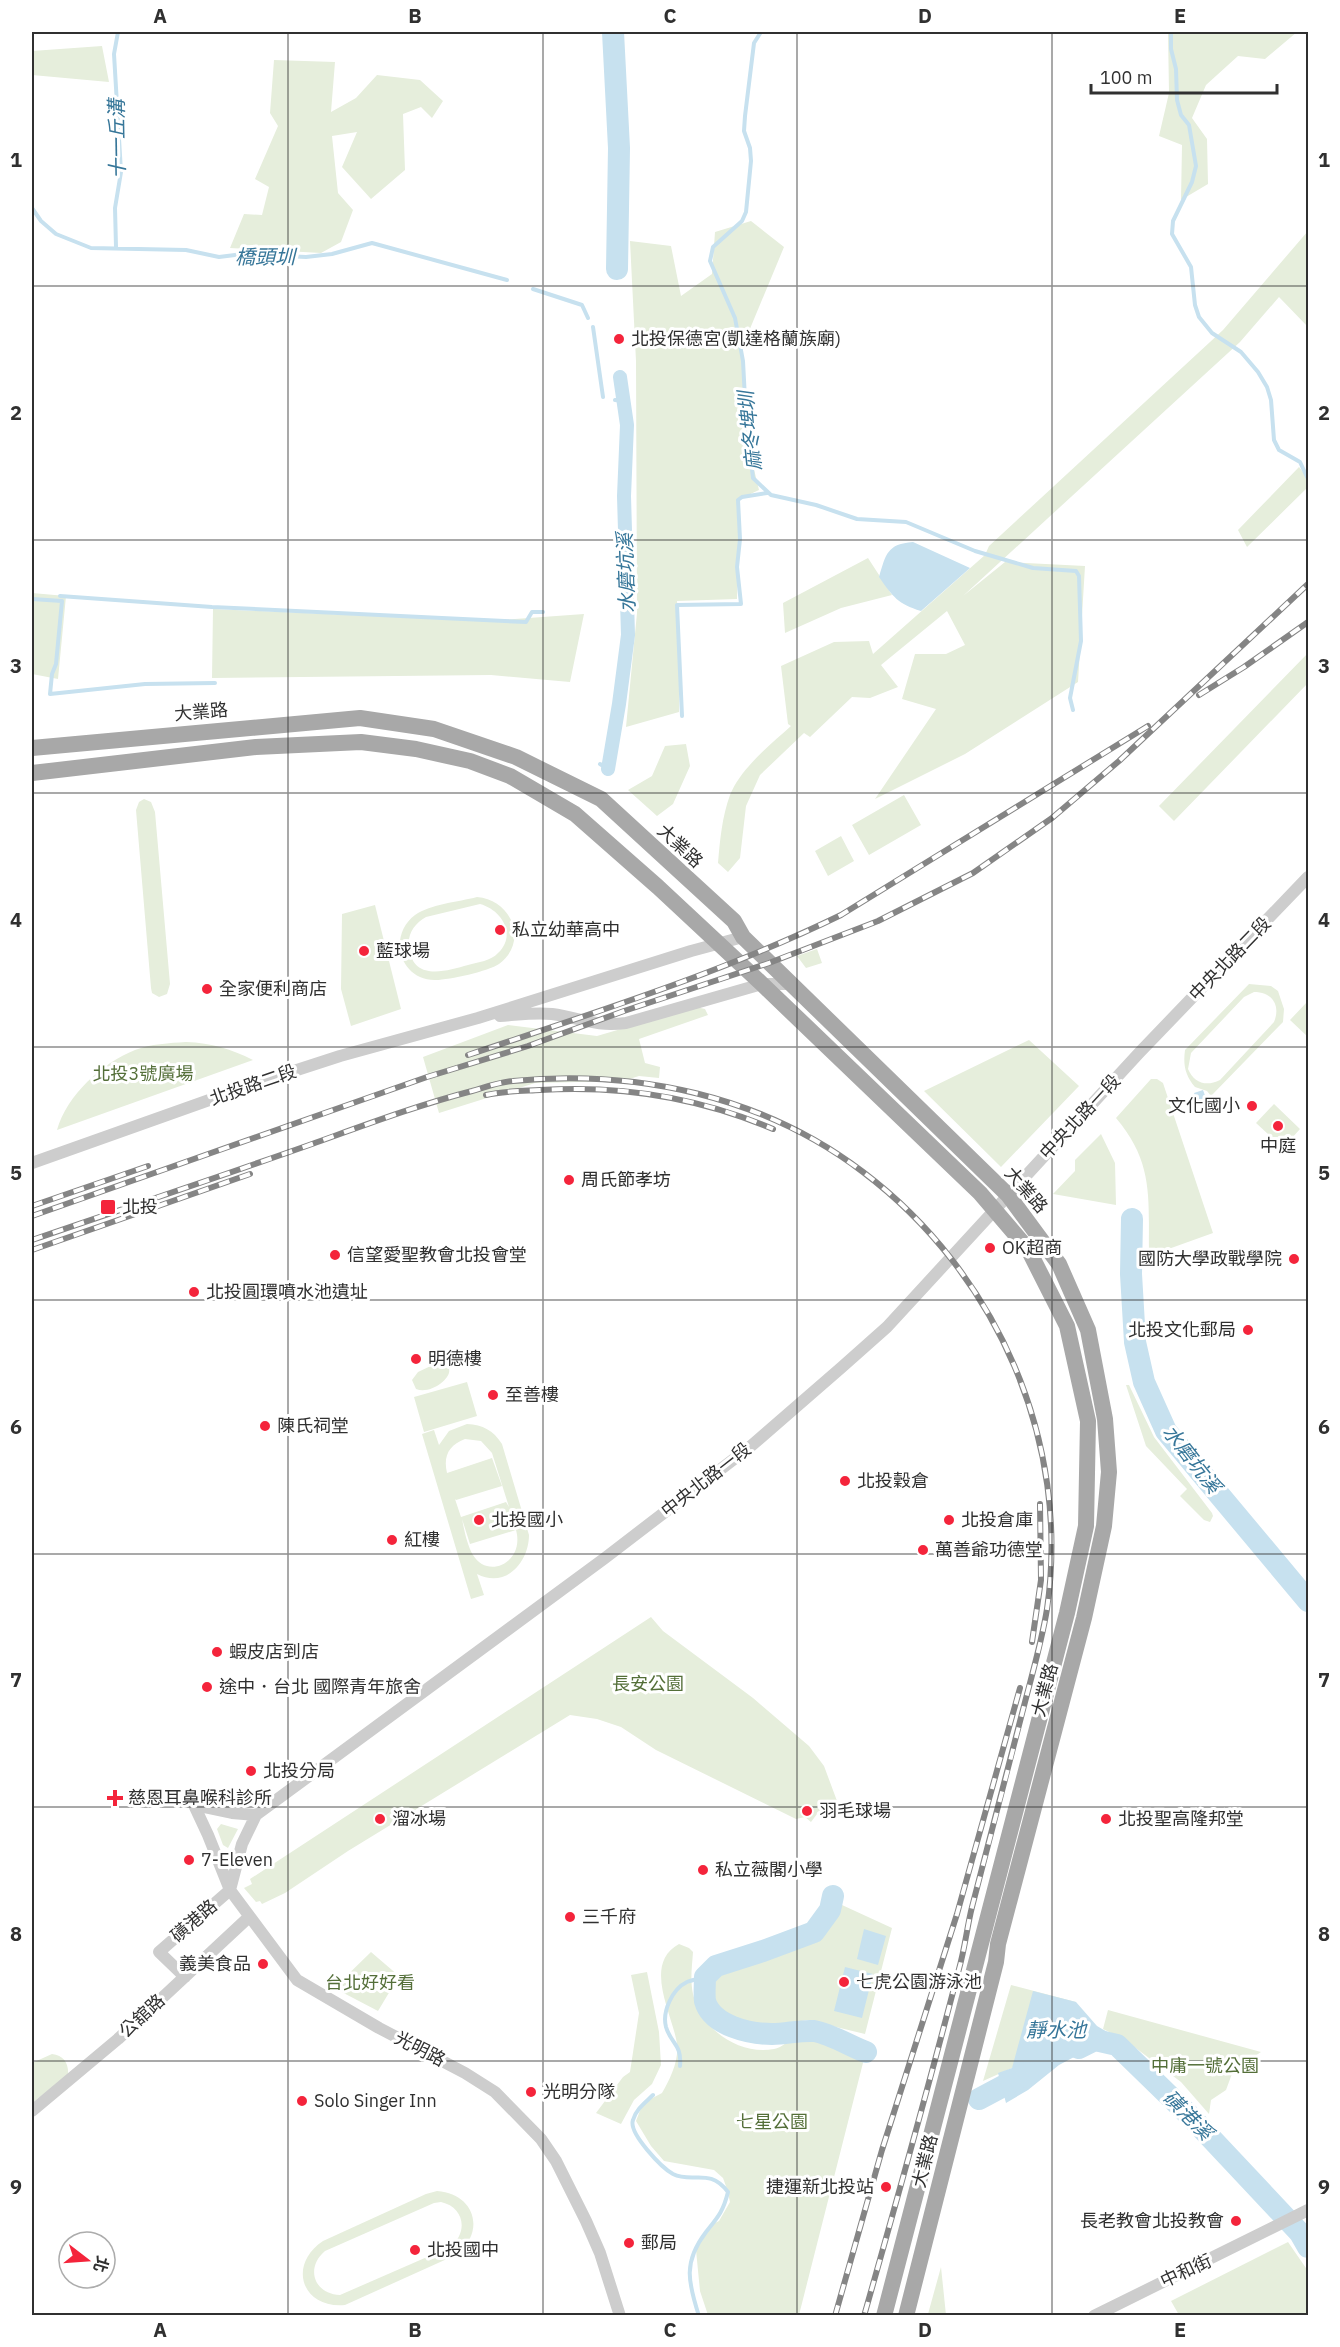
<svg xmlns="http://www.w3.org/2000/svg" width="1340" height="2347" viewBox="0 0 1340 2347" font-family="'IBM Plex Sans','Noto Sans TC',sans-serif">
<rect width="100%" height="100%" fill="#fff"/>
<path fill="#e6eedc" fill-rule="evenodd" d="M1168,32H1297L1265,59L1238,56L1206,85L1192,118L1207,139L1208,184L1181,200L1182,145L1159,136L1169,93Z
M102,46L109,82L32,75V51Z
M274,60L335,62L331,112L356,98L377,75L420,80L443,101L432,118L421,107L403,114L405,170L371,199L342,167L357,132L332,136L338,193L353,210L341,242L321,253L230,248L244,214L262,215L269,187L255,179L278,126L270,113Z
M751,221L784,247L742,348L745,432L759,490L740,499L737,599L677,601L680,649L679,712L626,727L637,613L636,361L630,241L671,246L681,296L712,274L715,232Z
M1308,231V327L1279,297L1240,342L963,596L1005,562L1085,566L1078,682L965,754L875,799L936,709L902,699L915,654H946L965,645L947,611L881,665L898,687L870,698L852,697L810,737L804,733L760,775L746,806L740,858L728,872L718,863C720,840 722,817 730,795C741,768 770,745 791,726L788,724L781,666L834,642L869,641L873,654L985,555L989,546L1223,330Z
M1299,467L1308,478V487L1247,547L1238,530Z
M868,558L892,595L841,608L785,633L783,603Z
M32,593L66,596L58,679L32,674Z
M213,609L487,621L584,614L570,682L491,675L212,678Z
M1308,653V683L1174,821L1159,806Z
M686,744L690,766L673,804L657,816L628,790L652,776L665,746Z
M904,795L921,825L869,855L852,825Z
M144,799L151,802L155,812L170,984L167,994L159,997L152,993L151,988L136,810L139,802Z
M841,836L854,861L828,876L815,851Z
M477,897C512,900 529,942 499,964C489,971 449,980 436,980C400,981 387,936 415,915C431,904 458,902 477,897ZM480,904C502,910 517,935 498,953C491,961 478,962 468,965C446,971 413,982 409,947C407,934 415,923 426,917Z
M375,905L401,1009L351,1026L341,989L342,914Z
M817,949L822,963L806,968L797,956Z
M1249,984L1271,986L1278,991L1284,1009L1283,1022L1211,1096L1207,1091L1195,1087C1185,1075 1183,1065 1185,1050ZM1254,992C1272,992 1281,1005 1274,1022L1220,1080C1206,1087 1194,1083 1188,1069L1191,1053L1244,997Z
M1307,1002L1308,1003V1037L1290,1020Z
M696,1007L705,1009L708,1015L639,1039L645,1063L660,1067L659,1078L639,1076L623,1081L535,1083L439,1113L423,1057L508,1025L597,1036Z
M1029,1040L1079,1086L1001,1167L924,1091Z
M186,1042C212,1043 231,1049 253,1060L57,1130C67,1095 102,1063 135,1050C151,1044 169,1043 186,1042Z
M1151,1079H1157L1163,1083L1213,1233L1149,1256C1148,1200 1155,1164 1116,1118Z
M1274,1104L1300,1129L1283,1148L1256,1123Z
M1101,1134L1115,1163L1116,1205L1053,1194L1075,1171V1160Z
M437,1363C467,1365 435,1397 416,1389L412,1380L418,1372Z
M467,1382L477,1416L424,1432L414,1397Z
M1126,1385H1129L1154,1437L1212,1513L1213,1516L1210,1522L1204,1520L1180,1496L1187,1489L1146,1446Z
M467,1424C483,1425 493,1430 502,1444L529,1535C529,1562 506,1589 477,1574L484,1595L471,1599L422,1434L434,1430L439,1445L449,1431ZM465,1439L481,1441L492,1453L509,1507L506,1502L461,1517L455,1499L456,1500L502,1486L492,1458L447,1473C443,1456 449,1445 465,1439ZM462,1519L470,1544L516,1530C525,1562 488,1580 473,1555C467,1545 464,1529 462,1519Z
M651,1617L663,1631L753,1698L809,1746L824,1766L840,1809L817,1814L811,1822L805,1817L796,1819L656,1750L621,1727L597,1719L570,1715L348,1851L285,1893L262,1904L260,1901L256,1902L244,1888L252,1884L250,1879Z
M221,1824L238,1829L228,1848L223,1845L217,1829Z
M842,1905L892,1928L865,2034L807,2020L774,2026L750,2027L730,2019L712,2001L707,1981L714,1966L740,1968L819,1940Z
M679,1944L689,1948L693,1952C692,1967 690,1980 693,1994C700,2028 739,2056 774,2049C787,2046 788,2036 808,2037C826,2037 848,2049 865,2055L799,2315H708L700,2291L696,2250L709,2226L719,2221L730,2202L727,2189L723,2178L714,2170L664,2161L651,2146L636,2121L643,2103L662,2093C670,2079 679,2061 677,2044C673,2015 642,1964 679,1944Z
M371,1952L399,1976L378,2011L334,1988Z
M647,1972L659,2032L661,2065L652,2084L634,2100L621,2124L596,2113L623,2077L630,2072L639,2013L631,1975Z
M1011,1985L1076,2002L1012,2068L983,2081Z
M1108,2010L1261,2052L1233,2071L1226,2090L1211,2100L1209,2114L1181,2082L1125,2040L1103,2029Z
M52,2054C64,2055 69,2064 68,2075L32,2103V2063Z
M437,2191C474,2194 486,2229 458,2254L345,2305C302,2309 287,2265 323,2241L426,2194ZM441,2202C464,2207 469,2232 450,2247L340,2295C314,2294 305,2268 325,2251L434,2203Z
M1288,2242L1308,2271V2315H1179L1171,2301Z
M941,2267L946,2315H928V2314Z"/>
<path fill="#c7e1ef" d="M913,542L970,568L921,611C898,604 893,597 879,577C886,554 887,544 913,542Z
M1203,1090L1211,1112L1202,1115L1194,1093Z
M864,1929L886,1936L878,1965L857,1959Z
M845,1967L873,1974L862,2018L834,2011Z
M1033,1991L1076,2002L1097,2026L1109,2033L1105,2049L1093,2047L1059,2065L1028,2090L1006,2103L998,2073L1012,2068Z"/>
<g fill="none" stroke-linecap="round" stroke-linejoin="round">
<path stroke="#c7e1ef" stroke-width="4" d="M761,32L754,43L745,116L744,131L750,148L751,161L746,212L742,221L713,247L710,261L735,318L743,361L746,418L753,478L771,495L816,505L857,519L906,522L975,551L1033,568L1076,571L1079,576L1081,641L1070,698L1073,710
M1171,32V49L1176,69L1177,100L1181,115L1189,125L1196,166L1192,182L1173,221L1172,234L1191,267L1195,305L1199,317L1212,333L1241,352L1258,372L1267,387L1271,400L1274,440L1279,450L1300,462L1307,477
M32,208L41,221L56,234L91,248L186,250L219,257L243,254L306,257L332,254L372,243L507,280
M116,247L115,208L121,172L114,54L118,32
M533,289L582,305L588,318
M593,327L603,397
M615,400L623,401
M60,596L212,607L526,622L532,612H543
M32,599L62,601L56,664L52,674L50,694L145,684L215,683
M682,716L677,605L741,604L737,567L740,539L738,500L742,497L767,493
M600,764L608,769
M680,2066C682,2044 671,2044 666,2027C662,2012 672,1989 687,1982C692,1980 699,1979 705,1977
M653,2095C646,2102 636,2109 633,2120C628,2133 662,2168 673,2174C693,2184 709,2167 728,2192C723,2212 718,2217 706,2232C683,2262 688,2282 699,2316"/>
<path stroke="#c7e1ef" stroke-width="14" d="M608,769L619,704L628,635L624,496L627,425L620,377"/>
<path stroke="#c7e1ef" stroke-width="22" d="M613,32L619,148L617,269
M1132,1219L1131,1274L1135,1342L1144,1382L1166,1431L1308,1601
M833,1896L830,1910L814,1932L763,1951L716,1966L705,1977C705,1984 704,1994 705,2001C712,2026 750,2034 772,2034C787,2034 799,2030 814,2031C831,2034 850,2046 866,2052
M1079,2048L1095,2040L1117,2045L1192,2118L1300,2233L1308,2247
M979,2099L1028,2073"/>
<path stroke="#cdcdcd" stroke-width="12" d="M500,1016C517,1015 534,1012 552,1014C581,1018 595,1027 626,1023L762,984H793
M32,1163L263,1081L340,1056L478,1018L691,951L743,937
M194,1805L232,1813L256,1815L605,1558L751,1446L842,1367L887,1327L1139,1053L1308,877
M194,1805L208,1835L230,1890L297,1980L379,2028L465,2073L495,2092L541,2139L556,2161L586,2221L600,2253L620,2316
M230,1890L242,1844L256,1815
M185,1977L159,1952L230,1890
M32,2111L118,2039L249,1917
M1094,2316L1308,2210"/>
<path stroke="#a8a8a8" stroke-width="16" d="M32,748L360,718L434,729L516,757L601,799L734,921L743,937L1008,1195L1059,1264L1088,1330L1105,1419L1109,1472L1104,1526L1084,1618L998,1944L996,1962L906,2316
M32,773L256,747L361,742L416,749L470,761L510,776L575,814L658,887L762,984L980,1193L1028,1249L1067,1326L1088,1421L1086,1526L1067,1613L884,2316"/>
<g stroke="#858585" stroke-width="6">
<path id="rail" d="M1199,695L1244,667L1308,622
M468,1055C593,1013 722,973 841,915L1148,726
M486,1095C503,1091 522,1091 540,1090C621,1085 698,1097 773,1129
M32,1206L148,1166
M32,1216L427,1077L528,1046L624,1011L769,963L878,921L973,873L1052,818L1119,761L1308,584
M32,1240C125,1208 219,1177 312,1144C365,1125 418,1105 472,1091C486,1087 499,1082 513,1081C637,1069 763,1096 863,1172C997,1273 1071,1442 1047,1609C1042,1640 1033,1671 1025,1702C1008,1770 990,1838 972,1907C967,1927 965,1948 959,1969C929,2085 897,2200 864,2316
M32,1250L250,1174
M1032,1642L1041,1580L1040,1504
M835,2316L882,2150L957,1914L1020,1688"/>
</g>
<use href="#rail" stroke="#fff" stroke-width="4" stroke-dasharray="11" stroke-linecap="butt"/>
</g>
<path fill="none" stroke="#303030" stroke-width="1.5" stroke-opacity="0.55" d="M288,32V2316M543,32V2316M797,32V2316M1052,32V2316M32,286H1308M32,540H1308M32,793H1308M32,1047H1308M32,1300H1308M32,1554H1308M32,1807H1308M32,2061H1308"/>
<g fill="#f4243b" stroke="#fff" stroke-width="2">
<circle cx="619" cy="339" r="6"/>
<circle cx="500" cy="930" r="6"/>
<circle cx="364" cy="951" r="6"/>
<circle cx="207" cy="989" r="6"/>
<circle cx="1252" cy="1106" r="6"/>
<circle cx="1278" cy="1126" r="6"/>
<circle cx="569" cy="1180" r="6"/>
<rect x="100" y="1199" width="16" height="16" rx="3"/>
<circle cx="990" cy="1248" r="6"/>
<circle cx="335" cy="1255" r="6"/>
<circle cx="1294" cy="1259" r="6"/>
<circle cx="194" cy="1292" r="6"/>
<circle cx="1248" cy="1330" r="6"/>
<circle cx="416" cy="1359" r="6"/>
<circle cx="493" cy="1395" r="6"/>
<circle cx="265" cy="1426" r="6"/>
<circle cx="845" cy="1481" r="6"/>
<circle cx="479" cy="1520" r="6"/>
<circle cx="949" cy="1520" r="6"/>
<circle cx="392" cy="1540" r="6"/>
<circle cx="923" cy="1550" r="6"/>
<circle cx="217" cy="1652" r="6"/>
<circle cx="207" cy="1687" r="6"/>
<circle cx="251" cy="1771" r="6"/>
<path d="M112 1789h6v6h6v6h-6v6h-6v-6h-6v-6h6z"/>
<circle cx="807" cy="1811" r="6"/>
<circle cx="380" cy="1819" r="6"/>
<circle cx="1106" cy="1819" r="6"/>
<circle cx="189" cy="1860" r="6"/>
<circle cx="703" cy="1870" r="6"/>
<circle cx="570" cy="1917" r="6"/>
<circle cx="263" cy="1964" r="6"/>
<circle cx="844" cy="1982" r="6"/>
<circle cx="531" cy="2092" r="6"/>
<circle cx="302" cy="2101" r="6"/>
<circle cx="886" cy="2187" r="6"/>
<circle cx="1236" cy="2221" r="6"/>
<circle cx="629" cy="2243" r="6"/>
<circle cx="415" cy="2250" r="6"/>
</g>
<g text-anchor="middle" stroke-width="6" stroke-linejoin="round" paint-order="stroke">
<g font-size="18" fill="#303030" stroke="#fff" text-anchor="start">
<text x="631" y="345">北投保德宮(凱達格蘭族廟)</text>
<text x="512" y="936">私立幼華高中</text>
<text x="376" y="957">藍球場</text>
<text x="219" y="995">全家便利商店</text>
<text x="1240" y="1112" text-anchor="end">文化國小</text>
<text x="1278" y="1152" text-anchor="middle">中庭</text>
<text x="581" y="1186">周氏節孝坊</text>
<text x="122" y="1213">北投</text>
<text x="1002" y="1254">OK超商</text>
<text x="347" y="1261">信望愛聖教會北投會堂</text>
<text x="1282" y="1265" text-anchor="end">國防大學政戰學院</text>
<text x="206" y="1298">北投圓環噴水池遺址</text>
<text x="1236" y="1336" text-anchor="end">北投文化郵局</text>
<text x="428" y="1365">明德樓</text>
<text x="505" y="1401">至善樓</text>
<text x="277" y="1432">陳氏祠堂</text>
<text x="857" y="1487">北投穀倉</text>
<text x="491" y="1526">北投國小</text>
<text x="961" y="1526">北投倉庫</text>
<text x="404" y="1546">紅樓</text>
<text x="935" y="1556">萬善爺功德堂</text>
<text x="229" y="1658">蝦皮店到店</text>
<text x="219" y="1693">途中．台北 國際青年旅舍</text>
<text x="263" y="1777">北投分局</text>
<text x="128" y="1804">慈恩耳鼻喉科診所</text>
<text x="819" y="1817">羽毛球場</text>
<text x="392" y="1825">溜冰場</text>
<text x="1118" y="1825">北投聖高隆邦堂</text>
<text x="201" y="1866">7-Eleven</text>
<text x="715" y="1876">私立薇閣小學</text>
<text x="582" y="1923">三千府</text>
<text x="251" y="1970" text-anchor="end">義美食品</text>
<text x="856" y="1988">七虎公園游泳池</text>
<text x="543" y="2098">光明分隊</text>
<text x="314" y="2107">Solo Singer Inn</text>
<text x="874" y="2193" text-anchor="end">捷運新北投站</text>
<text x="1224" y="2227" text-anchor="end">長老教會北投教會</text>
<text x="641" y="2249">郵局</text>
<text x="427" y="2256">北投國中</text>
</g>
<g font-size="18" fill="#303030" stroke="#fff">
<text transform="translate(201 712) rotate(-5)" y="6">大業路</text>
<text transform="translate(680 846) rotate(43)" y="6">大業路</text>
<text transform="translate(1230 959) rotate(-46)" y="6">中央北路二段</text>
<text transform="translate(253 1085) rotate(-19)" y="6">北投路二段</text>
<text transform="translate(1080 1117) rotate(-47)" y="6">中央北路一段</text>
<text transform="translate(1026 1190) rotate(49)" y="6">大業路</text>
<text transform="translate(706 1480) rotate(-38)" y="6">中央北路一段</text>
<text transform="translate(1045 1690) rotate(-75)" y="6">大業路</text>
<text transform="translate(194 1921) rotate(-41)" y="6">磺港路</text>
<text transform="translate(142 2016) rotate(-43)" y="6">公舘路</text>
<text transform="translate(420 2049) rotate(27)" y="6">光明路</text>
<text transform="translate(925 2161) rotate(-76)" y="6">大業路</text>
<text transform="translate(1186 2271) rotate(-25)" y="6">中和街</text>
</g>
<g font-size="18" fill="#546f39" stroke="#fff">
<text x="143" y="1080">北投3號廣場</text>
<text x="648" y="1690">長安公園</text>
<text x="370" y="1989">台北好好看</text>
<text x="1205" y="2072">中庸一號公園</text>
<text x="772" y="2128">七星公園</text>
</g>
<g font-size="20" font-style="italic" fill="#367699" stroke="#fff">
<text transform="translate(117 139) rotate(-91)" y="7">十一丘溝</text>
<text x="265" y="264">橋頭圳</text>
<text transform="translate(750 431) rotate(-96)" y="7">麻冬埤圳</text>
<text transform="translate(626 573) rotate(-92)" y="7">水磨坑溪</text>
<text transform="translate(1192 1459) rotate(52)" y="7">水磨坑溪</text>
<text x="1056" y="2037">靜水池</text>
<text transform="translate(1188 2115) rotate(45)" y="7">磺港溪</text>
</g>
</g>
<rect width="1340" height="2347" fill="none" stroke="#ffffff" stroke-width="66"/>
<g transform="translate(87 2260) rotate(107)"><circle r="28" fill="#ffffff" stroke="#acacac" stroke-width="1.5"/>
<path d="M0-4.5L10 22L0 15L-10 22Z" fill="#f4243b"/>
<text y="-9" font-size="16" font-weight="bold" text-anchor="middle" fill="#303030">北</text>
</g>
<path d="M1091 84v9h186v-9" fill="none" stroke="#303030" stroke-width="3"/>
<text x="1100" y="84" font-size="18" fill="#303030" stroke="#ffffff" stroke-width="4.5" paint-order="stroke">100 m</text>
<rect x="33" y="33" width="1274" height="2281" fill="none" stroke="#303030" stroke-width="2"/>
<g font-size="20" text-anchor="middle" font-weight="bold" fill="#303030">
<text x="160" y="23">A</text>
<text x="415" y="23">B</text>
<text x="670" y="23">C</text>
<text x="925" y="23">D</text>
<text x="1180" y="23">E</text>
<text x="16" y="167">1</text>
<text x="1324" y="167">1</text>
<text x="16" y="420">2</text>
<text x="1324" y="420">2</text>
<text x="16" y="673">3</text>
<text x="1324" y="673">3</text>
<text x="16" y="927">4</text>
<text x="1324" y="927">4</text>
<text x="16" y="1180">5</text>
<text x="1324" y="1180">5</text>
<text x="16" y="1434">6</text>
<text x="1324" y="1434">6</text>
<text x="16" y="1687">7</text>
<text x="1324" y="1687">7</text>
<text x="16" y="1941">8</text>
<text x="1324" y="1941">8</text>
<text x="16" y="2194">9</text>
<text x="1324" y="2194">9</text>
<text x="160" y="2337">A</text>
<text x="415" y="2337">B</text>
<text x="670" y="2337">C</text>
<text x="925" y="2337">D</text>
<text x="1180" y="2337">E</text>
</g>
</svg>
